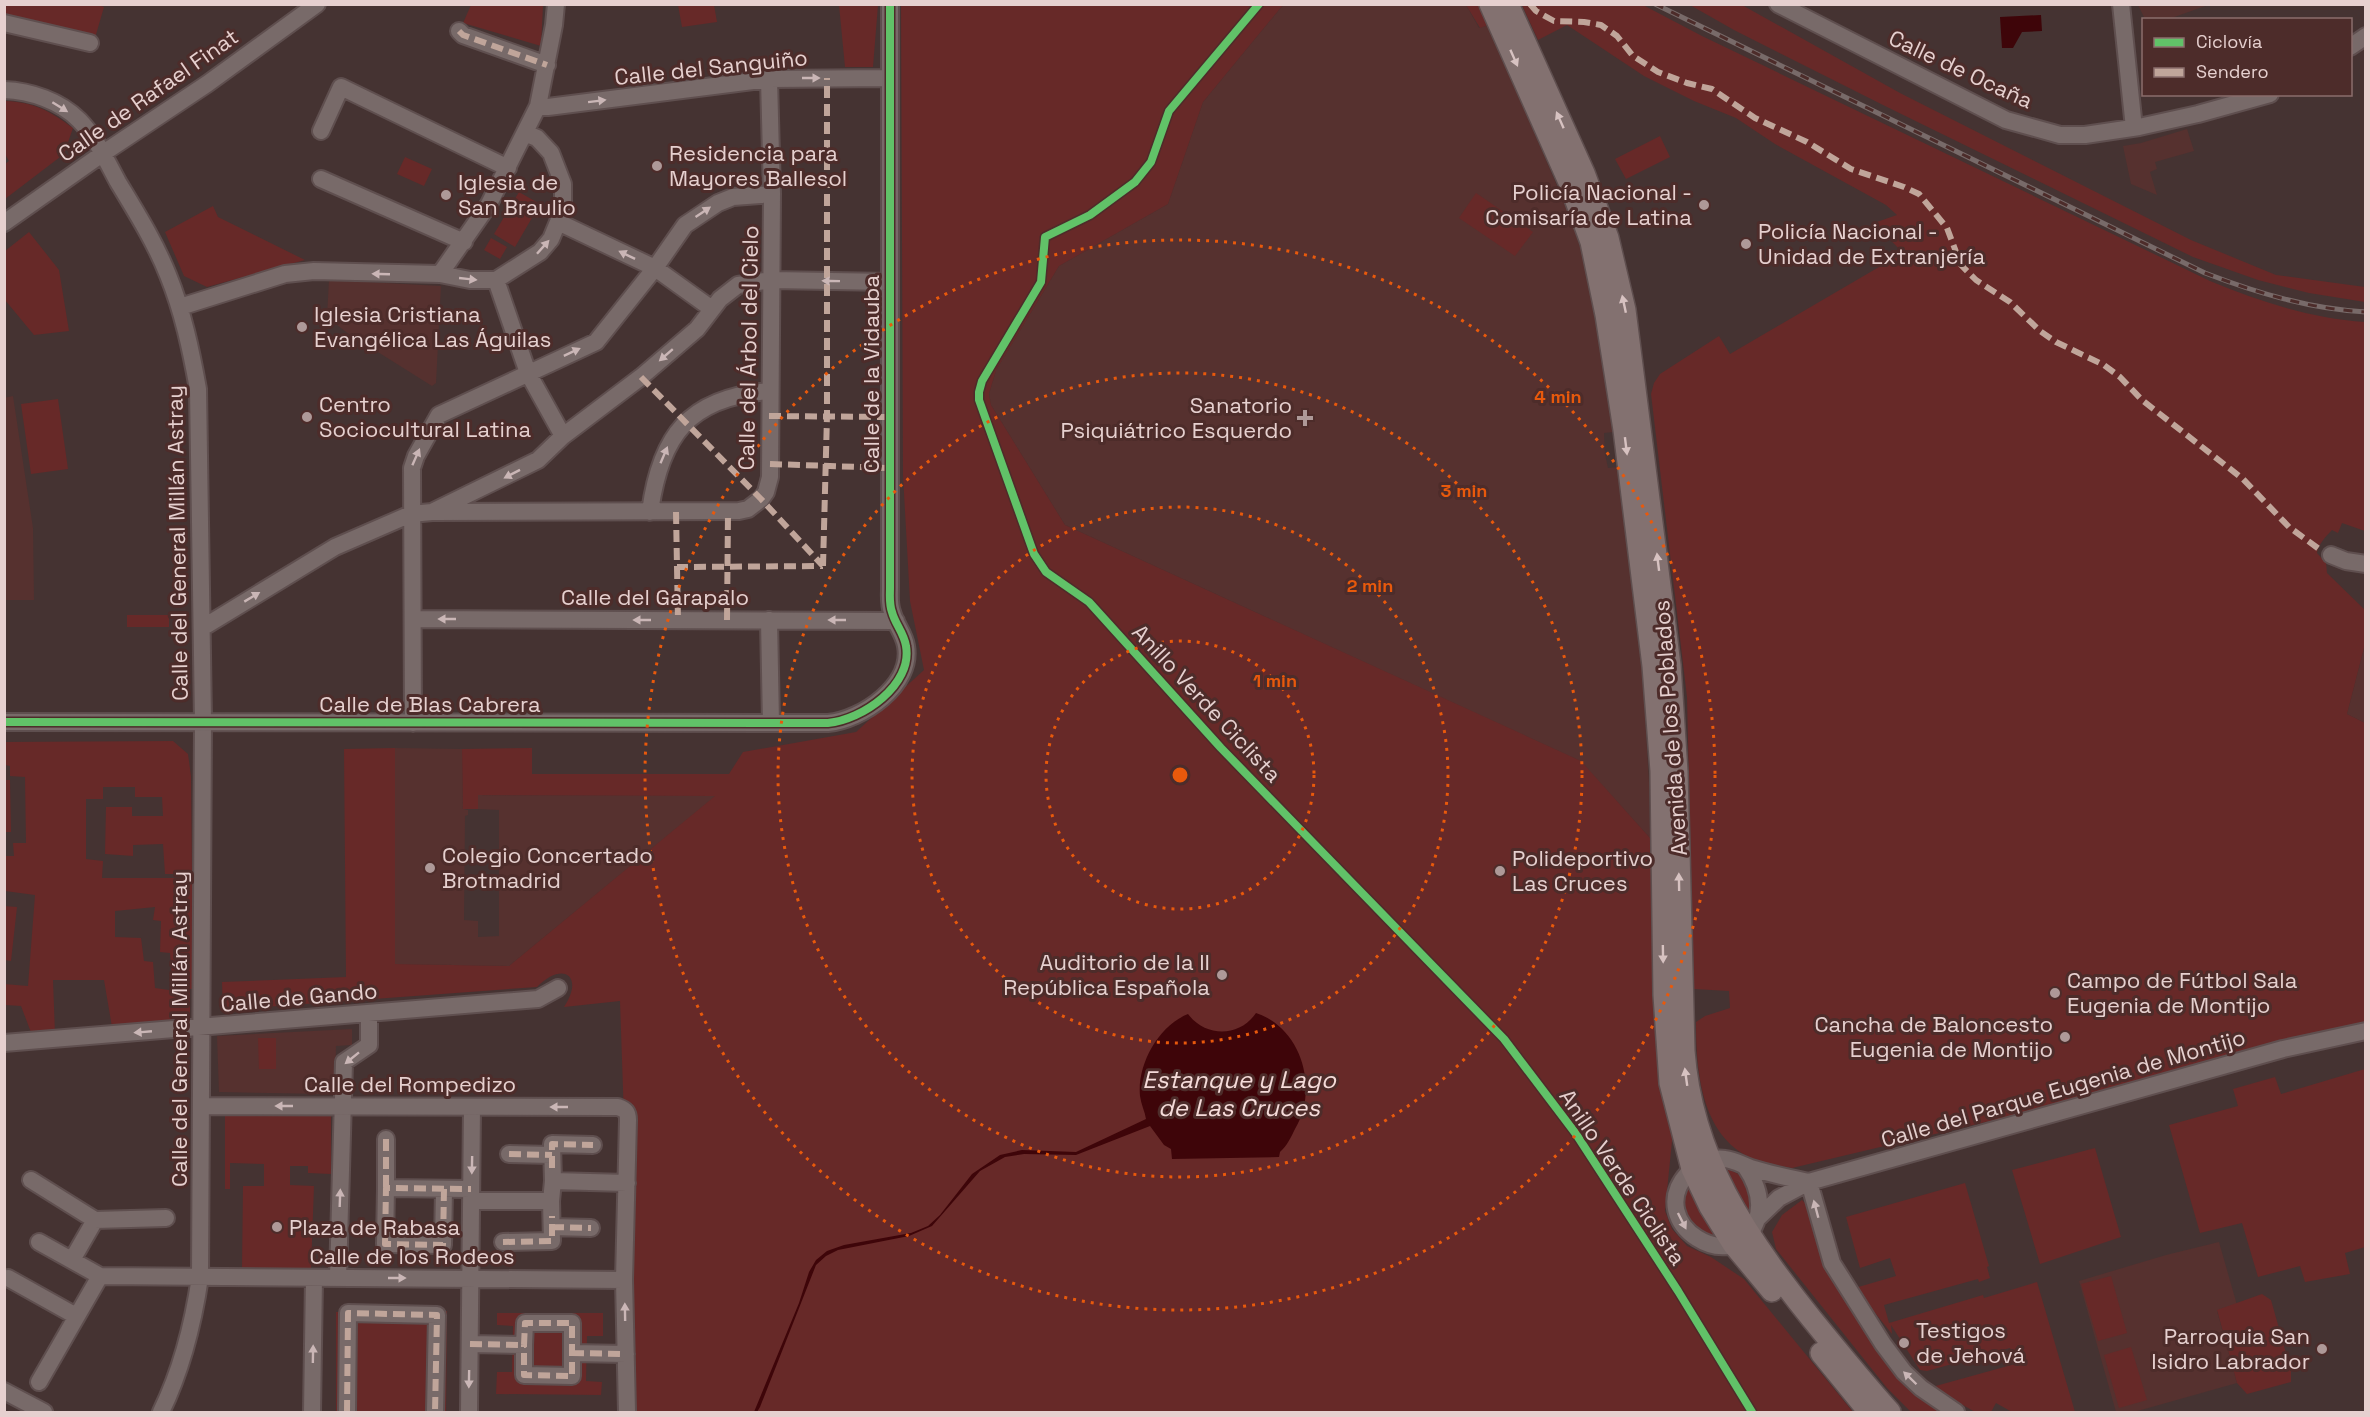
<svg xmlns="http://www.w3.org/2000/svg" width="2370" height="1417" viewBox="0 0 2370 1417" font-family="'Space Grotesk',sans-serif">
<rect width="100%" height="100%" fill="#453332"/>
<path fill="#56312f" d="M1283,5H1466L1479,28L1488,25L1571,218L1594,292L1613,432L1604,433L1605,454L1608,468L1618,467L1641,648L1649,782L1650,838L1580,761L1065,525L991,405L989,394L996,370L1059,266L1168,204L1203,102Z
M2138,5H2208L2166,20L2145,19Z
M2187,129L2194,151L2155,162L2157,169L2150,172L2157,195L2131,184L2123,146L2141,143Z
M329,280L441,286L436,383L432,386L346,332L327,317Z
M13,396L33,528L34,600H5L4,398Z
M2365,644V723L2347,714Z
M395,748L462,749L463,809L468,810V815L465,816L464,920L478,921V937L499,936V810L478,809V795L716,796L509,966L395,964Z
M352,1029V1045L336,1046L335,1086L327,1094L219,1092L217,1036Z
M2219,1242L2237,1305L2217,1311L2237,1383L2134,1412H2116L2079,1281L2166,1255Z"/>
<path fill="#672928" d="M96,4L104,7L95,38L5,17V5Z
M471,5H543L541,46L463,23Z
M678,5H714L717,22L682,27Z
M839,5H878L873,67H845Z
M901,5H1283L1203,102L1168,204L1059,266L996,370L989,394L991,405L1065,525L1581,761L1650,838L1661,1080L1673,1131L1665,1211L1672,1229L1687,1246L1711,1257L1744,1279L1853,1412H634L620,1001L564,1007C585,975 562,961 537,987L223,1010L222,982L346,977L344,749L395,748V964L509,966L715,796L478,795V809H463L462,749L532,748V774H729L743,752L856,732L924,670L910,601L903,475Z
M1466,5H1479L1488,25L1480,28Z
M1522,5H1643L1702,36L2210,281C2260,302 2311,318 2365,322V531L2342,523L2338,533L2332,530C2326,536 2318,545 2317,553L2326,563L2327,573L2365,610V644L2347,714L2365,723V1032L1792,1168C1778,1165 1763,1164 1751,1158C1701,1135 1696,1071 1696,1022L1705,1016L1730,1008L1729,991L1694,989L1687,697L1651,394L1654,383L1660,374L1719,336L1730,354L1903,253L1874,223L1897,215L1886,205L1775,144L1736,118L1694,101L1644,76L1567,25L1538,40Z
M1690,5H1742L1900,93L2191,240L2276,275L2365,287V302L2309,293L2258,280L2193,257L1887,107L1734,30Z
M5,101C34,102 50,111 73,128L64,154L5,199V164L9,161L5,154Z
M1660,136L1670,157L1626,179L1615,159Z
M405,157L432,169L424,186L397,174Z
M519,192L540,204L515,247L494,234Z
M1476,193L1533,232L1515,256L1459,218Z
M213,206L218,217L305,260L207,287L184,276L165,232Z
M29,232L59,270L69,331L34,335L5,300V251Z
M491,238L507,247L500,259L484,250Z
M58,399L68,469L31,474L21,404Z
M127,615H169V627H127Z
M173,741L188,754L191,776L192,874H165L163,844L133,845V856L105,854L106,807H132V816H163L162,797H135V787H103V799H86V859L103,861L102,878H195L192,989H173L170,953L160,952L161,921L153,920L155,907L115,911V937L141,938L144,961L153,962L155,988L190,993V1021L112,1027L104,980H53L55,1034L32,1035L21,1006L5,1005L4,984L28,986L35,895L5,891V856H14L13,843H26L25,777L10,776V766L5,765V742Z
M5,780H10L11,832H5Z
M4,906L17,907L11,961L5,960Z
M258,1038H276V1069H259Z
M2365,1069V1247L2345,1253L2350,1274L2305,1282L2300,1266L2258,1277L2242,1223L2200,1233L2169,1125L2238,1106L2233,1089L2275,1077L2281,1094Z
M225,1106H331V1174L308,1173V1166H290V1185L314,1186L311,1269L242,1268L243,1186H264V1164L230,1163V1189H225Z
M2095,1148L2121,1237L2040,1264L2012,1170Z
M1722,1169C1745,1171 1749,1186 1755,1205L1748,1217Z
M1965,1183L1989,1266L1987,1267L1990,1278L1979,1282L1978,1279L1884,1305L1889,1323L1983,1295L1984,1298L2037,1282L2075,1412H2012L1996,1403L1991,1412H1975L1932,1387L2015,1364L2010,1348L1927,1371L1920,1370L1891,1325L1892,1334L1855,1288L1896,1276L1890,1258L1860,1268L1846,1217Z
M1690,1187L1717,1236C1697,1235 1693,1226 1683,1211L1685,1192Z
M1802,1200L1808,1206L1816,1242L1849,1302L1889,1367L1900,1380L1942,1412H1911L1887,1388L1776,1249L1772,1232L1782,1215Z
M2111,1276L2127,1333L2098,1341L2081,1284Z
M2262,1294L2271,1300L2291,1371V1382L2247,1394L2237,1383L2217,1310Z
M447,1311L446,1412H336V1312Z
M497,1313H603V1336H587L586,1381L602,1382L601,1395L496,1394L497,1372H512L513,1326L497,1325Z
M2131,1347L2147,1400L2119,1408L2104,1355Z"/>
<path fill="#3e0509" d="M2041,15L2042,31L2022,32L2013,48H2002L2000,17Z
M1256,1013C1302,1028 1319,1089 1295,1129C1291,1137 1287,1146 1280,1152L1279,1157L1172,1159L1171,1149L1164,1145L1150,1126L1076,1155L1024,1154L1005,1157L980,1171L932,1226L909,1236L838,1250L826,1256L816,1265L760,1407L757,1412H754L799,1303L809,1272L816,1260L827,1251L844,1245L911,1233L928,1226L940,1215L972,1174L1000,1155L1022,1150L1076,1152L1146,1119C1145,1112 1141,1104 1140,1096C1137,1065 1158,1026 1188,1014C1206,1038 1240,1037 1256,1013Z"/>
<g fill="none" stroke-linecap="round" stroke-linejoin="round">
<g stroke="#5f4f4f" stroke-width="20">
<path id="minor" d="M1778,4L2006,120L2060,135H2085L2139,127L2198,114L2270,94
M2121,4L2134,128
M4,23L90,43
M459,31L463,35L547,65
M2350,47L2366,36
M4,90C31,91 60,101 79,120C96,137 107,162 118,182C136,212 155,242 168,275C183,312 191,350 198,389L203,721L200,1277C193,1325 182,1369 161,1412
M538,106L548,107L769,79L889,78
M321,131L341,87L508,168
M321,179L464,242
M558,222L655,268L712,309
M4,223L102,154L207,84L317,4
M440,274L489,204L538,106L554,25L556,4
M496,280L528,373L563,436
M180,307L285,274L314,271L440,274L470,280H496L540,252L551,239L558,222L563,204V184L551,153L537,138L525,133
M433,512L739,511L748,509L761,499L766,492L770,477L772,194L769,79
M650,512C660,436 689,397 769,391
M2331,555L2346,561L2366,564
M414,619L896,621
M769,620L771,723
M202,628L335,547L411,514L432,512L538,460L563,436L641,377L697,329L720,299L738,285L771,280L890,282
M4,722L828,723C862,720 913,685 906,646C904,633 895,624 892,612C889,604 890,596 890,588V4
M413,723L412,468L416,456L439,415L596,342L655,268L685,225L718,203L733,197L772,194
M4,1043L538,999L558,988
M201,1106L618,1107C626,1110 628,1112 628,1120L624,1280L627,1412
M386,1139V1188
M509,1154L552,1155
M1745,1166C1756,1182 1764,1201 1756,1222C1735,1279 1642,1224 1688,1173C1696,1163 1712,1157 1725,1159C1735,1160 1742,1165 1751,1168C1770,1174 1790,1178 1809,1182
M31,1180L95,1220L72,1260
M553,1181L552,1144L593,1145
M1809,1182L1832,1263L1883,1344L1904,1372L1921,1388L1956,1412
M444,1189L443,1245L385,1244L386,1188L471,1189
M471,1201H551L553,1181L627,1183
M1758,1218L1779,1198L1809,1182L2283,1049L2366,1031
M95,1220L166,1218
M552,1227L591,1228
M39,1242L100,1276L624,1280
M503,1242L552,1241L551,1201
M8,1278L76,1316
M338,1278L344,1062L369,1045V1014
M470,1344L524,1345L525,1323H572V1376L524,1375V1345
M572,1353L626,1354
M39,1382L100,1276
M4,1391L44,1412
M312,1412L314,1278
M347,1412L348,1313L437,1315L435,1412
M469,1412L472,1107"/>
</g>
<g stroke="#5f4f4f" stroke-width="24">
<path id="major" d="M1490,4L1569,182L1591,242L1606,315L1624,430L1653,666L1661,771L1664,995L1670,1083L1692,1169L1710,1207L1733,1244L1772,1291
M1508,4L1584,173L1608,238L1625,310L1670,665L1677,772L1684,1051C1692,1157 1746,1237 1811,1318C1837,1350 1863,1382 1890,1412
M1821,1353L1869,1412"/>
</g>
<use href="#minor" stroke="#786a69" stroke-width="16"/>
<use href="#major" stroke="#837170" stroke-width="21"/>
<g stroke="#786a69" stroke-width="5">
<path id="rail" d="M1655,4L2205,273C2257,293 2310,309 2366,312"/>
</g>
<use href="#rail" stroke="#4d2c2a" stroke-width="3" stroke-dasharray="9" stroke-linecap="butt"/>
<path stroke="#c0a59a" stroke-width="6" stroke-dasharray="12 6" stroke-linecap="butt" d="M1530,4L1536,11L1554,21L1584,22L1601,25L1617,36L1633,56L1658,72L1687,83L1712,89L1755,118L1807,142L1851,169L1904,187L1919,194L1947,228L1961,265L1976,280L2010,302L2040,331L2056,342L2104,365L2120,377L2142,400L2243,479L2289,527L2319,549
M459,31L463,35L547,65
M641,377L761,499L823,566
M769,416L889,417
M770,464L889,468
M676,512L677,567L823,566
M823,566L827,416V78
M677,567L678,620
M727,620L728,512
M386,1139V1188
M509,1154L552,1155
M552,1168V1144L593,1145
M444,1189L443,1245L385,1244L386,1188L471,1189
M552,1227L591,1228
M503,1242L552,1241V1216
M470,1344L524,1345L525,1323H572V1376L524,1375V1345
M572,1353L626,1354
M347,1412L348,1313L437,1315L435,1412"/>
<g stroke="#4d2c2a" stroke-width="11">
<path id="cycleway" d="M1259,4L1169,111L1151,162L1135,182L1090,215L1045,237L1041,282L982,381L979,392V400L1034,554L1046,572L1089,602L1221,748L1504,1039L1576,1134L1678,1291L1752,1412
M4,722L828,723C862,720 913,685 906,646C904,633 895,624 892,612C889,604 890,596 890,588V4"/>
</g>
<use href="#cycleway" stroke="#61c268" stroke-width="8"/>
</g>
<defs><path id="oneway-solid" d="M-6-.8H1V-3.2L6.5 0L1 3.2V.8H-6Z" transform="scale(1.5)"/></defs>
<g fill="#d7c2c1">
<use href="#oneway-solid" transform="translate(1514 58) rotate(66)"/>
<use href="#oneway-solid" transform="translate(1560 120) rotate(-114)"/>
<use href="#oneway-solid" transform="translate(1624 304) rotate(-102)"/>
<use href="#oneway-solid" transform="translate(1626 446) rotate(83)"/>
<use href="#oneway-solid" transform="translate(1658 562) rotate(-97)"/>
<use href="#oneway-solid" transform="translate(1679 882) rotate(-91)"/>
<use href="#oneway-solid" transform="translate(1663 954) rotate(89)"/>
<use href="#oneway-solid" transform="translate(1686 1077) rotate(-98)"/>
</g>
<g fill="#cab6b6">
<use href="#oneway-solid" transform="translate(811 78)"/>
<use href="#oneway-solid" transform="translate(597 101) rotate(-7)"/>
<use href="#oneway-solid" transform="translate(60 107) rotate(32)"/>
<use href="#oneway-solid" transform="translate(703 212) rotate(-34)"/>
<use href="#oneway-solid" transform="translate(543 247) rotate(-48)"/>
<use href="#oneway-solid" transform="translate(627 255) rotate(-154)"/>
<use href="#oneway-solid" transform="translate(381 274) rotate(-178)"/>
<use href="#oneway-solid" transform="translate(468 279) rotate(6)"/>
<use href="#oneway-solid" transform="translate(831 281) rotate(-179)"/>
<use href="#oneway-solid" transform="translate(572 352) rotate(-25)"/>
<use href="#oneway-solid" transform="translate(666 355) rotate(139)"/>
<use href="#oneway-solid" transform="translate(664 455) rotate(-67)"/>
<use href="#oneway-solid" transform="translate(416 457) rotate(-66)"/>
<use href="#oneway-solid" transform="translate(512 474) rotate(153)"/>
<use href="#oneway-solid" transform="translate(252 597) rotate(-31)"/>
<use href="#oneway-solid" transform="translate(447 619) rotate(-180)"/>
<use href="#oneway-solid" transform="translate(642 620) rotate(-180)"/>
<use href="#oneway-solid" transform="translate(837 620) rotate(-180)"/>
<use href="#oneway-solid" transform="translate(143 1032) rotate(175)"/>
<use href="#oneway-solid" transform="translate(352 1058) rotate(141)"/>
<use href="#oneway-solid" transform="translate(284 1106) rotate(-180)"/>
<use href="#oneway-solid" transform="translate(559 1107) rotate(-180)"/>
<use href="#oneway-solid" transform="translate(472 1165) rotate(91)"/>
<use href="#oneway-solid" transform="translate(340 1198) rotate(-88)"/>
<use href="#oneway-solid" transform="translate(1816 1209) rotate(-105)"/>
<use href="#oneway-solid" transform="translate(1682 1221) rotate(63)"/>
<use href="#oneway-solid" transform="translate(397 1278)"/>
<use href="#oneway-solid" transform="translate(625 1312) rotate(-91)"/>
<use href="#oneway-solid" transform="translate(313 1354) rotate(-89)"/>
<use href="#oneway-solid" transform="translate(1910 1378) rotate(-136)"/>
<use href="#oneway-solid" transform="translate(469 1379) rotate(91)"/>
</g>
<g fill="none" stroke="#e8590c" stroke-width="3" stroke-dasharray="3 6">
<circle cx="1180" cy="775" r="134"/>
<circle cx="1180" cy="775" r="268"/>
<circle cx="1180" cy="775" r="402"/>
<circle cx="1180" cy="775" r="535"/>
</g>
<g fill="#ae9998" stroke="#4d2c2a" stroke-width="2">
<circle cx="657" cy="166" r="6"/>
<circle cx="446" cy="195" r="6"/>
<circle cx="1704" cy="205" r="6"/>
<circle cx="1746" cy="244" r="6"/>
<circle cx="302" cy="327" r="6"/>
<circle cx="307" cy="417" r="6"/>
<path d="M1302 409h6v6h6v6h-6v6h-6v-6h-6v-6h6z"/>
<circle cx="430" cy="868" r="6"/>
<circle cx="1500" cy="871" r="6"/>
<circle cx="1222" cy="975" r="6"/>
<circle cx="2055" cy="993" r="6"/>
<circle cx="2065" cy="1037" r="6"/>
<circle cx="277" cy="1227" r="6"/>
<circle cx="1904" cy="1343" r="6"/>
<circle cx="2322" cy="1349" r="6"/>
</g>
<g text-anchor="middle" stroke-width="6" stroke-linejoin="round" paint-order="stroke">
<g font-size="22" fill="#e6d0cf" stroke="#4d2c2a">
<text transform="translate(711 67) rotate(-6)" y="8">Calle del Sanguiño</text>
<text transform="translate(1961 69) rotate(25)" y="8">Calle de Ocaña</text>
<text transform="translate(148 95) rotate(-35)" y="8">Calle de Rafael Finat</text>
<text transform="translate(748 348) rotate(-89)" y="8">Calle del Árbol del Cielo</text>
<text transform="translate(871 374) rotate(-90)" y="8">Calle de la Vidauba</text>
<text transform="translate(177 543) rotate(-91)" y="8">Calle del General Millán Astray</text>
<text x="655" y="605">Calle del Garapalo</text>
<text transform="translate(1207 703) rotate(47)" y="8">Anillo Verde Ciclista</text>
<text x="430" y="712">Calle de Blas Cabrera</text>
<text transform="translate(1670 728) rotate(-94)" y="8">Avenida de los Poblados</text>
<text transform="translate(299 997) rotate(-5)" y="8">Calle de Gando</text>
<text transform="translate(179 1029) rotate(-90)" y="8">Calle del General Millán Astray</text>
<text x="410" y="1092">Calle del Rompedizo</text>
<text transform="translate(2063 1088) rotate(-16)" y="8">Calle del Parque Eugenia de Montijo</text>
<text transform="translate(1623 1177) rotate(56)" y="8">Anillo Verde Ciclista</text>
<text x="412" y="1264">Calle de los Rodeos</text>
</g>
<g font-size="22" fill="#e6d0cf" stroke="#4d2c2a" text-anchor="start">
<text x="669" y="161">Residencia para<tspan x="669" dy="25">Mayores Ballesol</tspan></text>
<text x="458" y="190">Iglesia de<tspan x="458" dy="25">San Braulio</tspan></text>
<text x="1692" y="200" text-anchor="end">Policía Nacional -<tspan x="1692" dy="25">Comisaría de Latina</tspan></text>
<text x="1758" y="239">Policía Nacional -<tspan x="1758" dy="25">Unidad de Extranjería</tspan></text>
<text x="314" y="322">Iglesia Cristiana<tspan x="314" dy="25">Evangélica Las Águilas</tspan></text>
<text x="319" y="412">Centro<tspan x="319" dy="25">Sociocultural Latina</tspan></text>
<text x="1292" y="413" text-anchor="end">Sanatorio<tspan x="1292" dy="25">Psiquiátrico Esquerdo</tspan></text>
<text x="442" y="863">Colegio Concertado<tspan x="442" dy="25">Brotmadrid</tspan></text>
<text x="1512" y="866">Polideportivo<tspan x="1512" dy="25">Las Cruces</tspan></text>
<text x="1210" y="970" text-anchor="end">Auditorio de la II<tspan x="1210" dy="25">República Española</tspan></text>
<text x="2067" y="988">Campo de Fútbol Sala<tspan x="2067" dy="25">Eugenia de Montijo</tspan></text>
<text x="2053" y="1032" text-anchor="end">Cancha de Baloncesto<tspan x="2053" dy="25">Eugenia de Montijo</tspan></text>
<text x="289" y="1235">Plaza de Rabasa</text>
<text x="1916" y="1338">Testigos<tspan x="1916" dy="25">de Jehová</tspan></text>
<text x="2310" y="1344" text-anchor="end">Parroquia San<tspan x="2310" dy="25">Isidro Labrador</tspan></text>
</g>
<g font-size="24" font-style="italic" fill="#f5dbd9" stroke="#4d2c2a">
<text x="1239" y="1088">Estanque y Lago<tspan x="1239" dy="28">de Las Cruces</tspan></text>
</g>
</g>
<circle cx="1180" cy="775" r="9" fill="#e8590c" stroke="#4d2c2a" stroke-width="3"/>
<g font-size="18" text-anchor="middle" font-weight="bold" fill="#e8590c" stroke="#4d2c2a" stroke-width="6" stroke-linejoin="round" paint-order="stroke">
<text x="1558" y="403">4 min</text>
<text x="1464" y="497">3 min</text>
<text x="1370" y="592">2 min</text>
<text x="1275" y="687">1 min</text>
</g>
<rect width="2370" height="1417" fill="none" stroke="#e6d0cf" stroke-width="12"/>
<rect x="2142" y="18" width="210" height="78" fill="#4d2c2a" stroke="#8a6e6c" stroke-width="1.5"/>
<rect x="2154" y="38" width="30" height="9" fill="#61c268" stroke="#8a6e6c" stroke-width="1.5"/>
<text x="2196" y="48" font-size="18" fill="#e6d0cf">Ciclovía</text>
<rect x="2154" y="68" width="30" height="9" fill="#c0a59a" stroke="#8a6e6c" stroke-width="1.5"/>
<text x="2196" y="78" font-size="18" fill="#e6d0cf">Sendero</text>
</svg>
